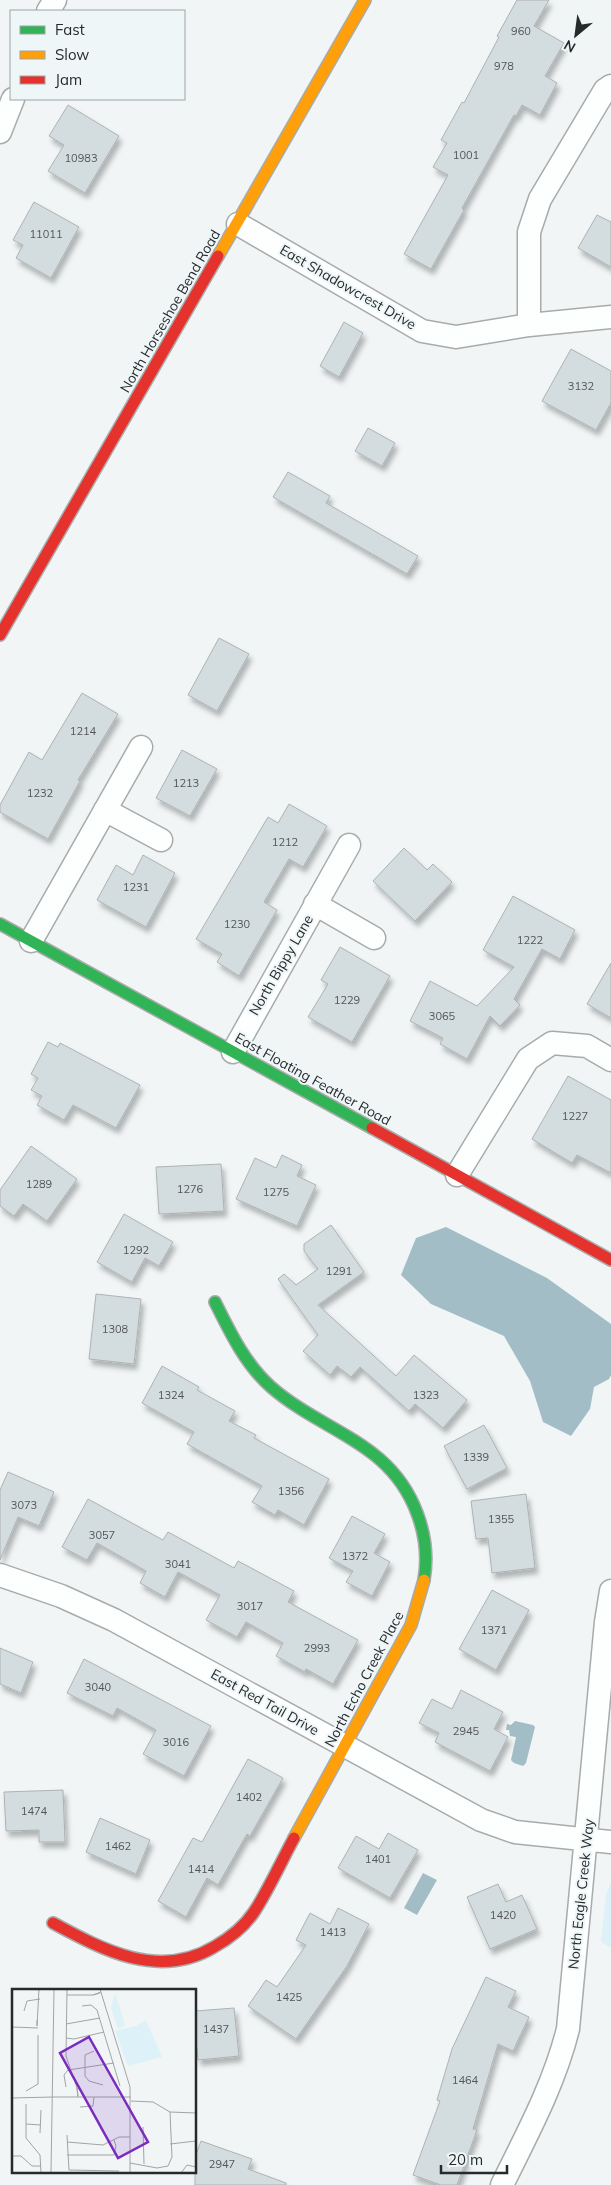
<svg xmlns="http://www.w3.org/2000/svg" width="611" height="2185" viewBox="0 0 611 2185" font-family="Mulish,sans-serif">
<defs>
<filter id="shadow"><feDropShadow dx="3" dy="5.5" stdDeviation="2.5" flood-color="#0004"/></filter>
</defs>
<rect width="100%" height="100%" fill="#f1f5f6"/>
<path fill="#ddf1f8" d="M611,1882V1948L601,1942L606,1894Z"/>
<path fill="#a3bdc7" d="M446,1227L547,1278L611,1324V1375L609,1379L594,1387L590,1409L571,1436L543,1422L530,1381L504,1336L431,1304L401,1275L416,1238Z
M515,1721L533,1725L535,1727L526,1763L523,1766L514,1763L511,1760L516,1737L510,1736L509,1730H506L507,1724L511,1725Z
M423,1873L437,1880L417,1915L404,1908Z"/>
<path fill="#d3dcdf" stroke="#afb2b3" filter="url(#shadow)" d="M517,0H549L534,26L564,43L545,76L557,83L540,115L522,105L516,116L514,115L462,208L464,210L431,269L404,254L448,175L433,167L447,143L441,140L462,102L464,103L499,37L497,36Z
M68,105L119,136L85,193L48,171L64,145L49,136Z
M34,202L79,227L51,278L16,258L23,245L13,240Z
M597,215L611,222V267L578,248Z
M344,322L363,333L339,377L320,366Z
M571,349L611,371V403L596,430L542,401Z
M368,428L395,443L382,466L355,451Z
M288,472L330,496L326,503L418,556L407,574L273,497Z
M219,638L249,654L217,711L188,695Z
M82,693L118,714L78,780L80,781L48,839L0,812V805L29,752L42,760Z
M182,750L217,769L190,816L156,798Z
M289,804L327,826L303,867L289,859L264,902L277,910L239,976L217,962L222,954L196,939L268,817L278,823Z
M404,848L427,870L433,864L452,882L415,921L373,881Z
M143,855L175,873L146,927L97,900L116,865L133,875Z
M513,896L575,930L560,959L542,949L514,999L520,1005L500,1026L490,1016L467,1059L440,1044L443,1038L410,1021L430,981L477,1006L514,967L483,950Z
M340,947L390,976L352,1042L308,1017L328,984L321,980Z
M611,963V1018L587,1004Z
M48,1042L58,1047L60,1043L140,1085L116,1128L73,1105L64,1120L37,1105L42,1096L31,1090L38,1078L31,1074Z
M568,1076L611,1100V1173L577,1155L572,1163L532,1139Z
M31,1146L77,1179L47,1221L23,1204L14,1216L0,1206V1190Z
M282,1155L302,1165L297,1176L316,1185L297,1226L236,1199L255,1158L276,1168Z
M221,1164L224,1211L159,1214L156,1167Z
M124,1214L173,1242L159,1266L145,1258L132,1282L97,1262Z
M331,1225L364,1272L318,1305L396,1376L414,1355L467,1400L443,1428L415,1404L409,1411L360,1367L351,1377L337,1366L330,1375L303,1351L318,1335L278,1279L284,1274L296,1285L318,1269L304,1251V1244Z
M96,1294L141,1299L134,1364L89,1359Z
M162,1366L199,1387L197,1390L235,1411L229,1421L256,1435L254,1438L329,1479L304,1525L278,1510L275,1515L252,1502L262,1486L187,1444L194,1432L142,1403Z
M484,1425L507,1468L467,1489L444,1446Z
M8,1472L54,1492L39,1526L18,1517L0,1560V1490Z
M526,1494L535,1568L492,1573L488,1538L476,1539L471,1501Z
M88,1499L163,1540L168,1532L234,1568L238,1561L294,1591L288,1602L358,1640L333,1684L306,1669L305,1672L276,1656L283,1643L246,1622L237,1637L206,1620L220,1595L178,1572L165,1597L140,1583L146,1571L97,1543L87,1560L62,1547Z
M352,1516L385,1534L374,1553L390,1562L372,1596L346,1582L353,1571L329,1558Z
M492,1590L529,1610L496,1670L459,1649Z
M0,1648L33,1662L21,1693L0,1684Z
M84,1659L211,1726L184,1776L143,1754L156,1730L117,1708L113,1716L67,1693Z
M461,1690L503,1712L494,1729L508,1737L490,1771L435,1742L439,1733L419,1723L432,1699L452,1709Z
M248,1759L283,1778L250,1836L247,1834L218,1885L207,1878L186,1917L158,1901L193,1838L202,1842Z
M63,1790L65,1842H39V1830L6,1831L4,1792Z
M100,1818L150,1840L136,1874L86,1852Z
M388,1833L418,1850L390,1898L338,1868L356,1836L379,1849Z
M498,1884L506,1902L522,1895L537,1929L490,1949L467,1897Z
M338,1908L369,1924L347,1966L296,2039L248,2006L266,1980L277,1987L306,1945L296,1940L310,1913L330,1924Z
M486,1977L516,1991L508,2007L529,2017L513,2051L498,2044L473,2129L477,2130L457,2185H441L413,2175L440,2101L437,2100L452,2049Z
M234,2008L239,2056L198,2060L197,2048H195V2011Z
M201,2141L252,2159L248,2169L286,2183V2185H195V2157Z"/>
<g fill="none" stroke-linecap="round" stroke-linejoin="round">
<g stroke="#a8abac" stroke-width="25">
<path id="street" d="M48,11L55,0
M0,132L13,99
M238,224L422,331L456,337L529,325L611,317
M529,325V232L540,199L605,90L611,86
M105,810L161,840
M315,904L374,938
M31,941L141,747
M233,1052L349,845
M457,1175L528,1059L552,1043L587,1046L611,1060
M0,1575L61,1596L114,1620L481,1820L515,1832L611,1842
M502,2185C527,2134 554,2085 568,2029L606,1622L611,1591"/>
</g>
<g stroke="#a8abac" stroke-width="14">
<path id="fast" d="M0,924L372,1128
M215,1302C230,1332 245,1364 271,1387C324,1433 390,1441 417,1513C425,1534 428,1557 424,1580"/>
</g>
<g stroke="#a8abac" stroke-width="14">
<path id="slow" d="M218,256L365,0
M294,1838L411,1625L424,1580"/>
</g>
<g stroke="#a8abac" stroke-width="14">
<path id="jam" d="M0,635L218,256
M372,1128L611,1260
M53,1923C103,1950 159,1980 214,1947C230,1938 244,1927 254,1912C269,1889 281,1862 294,1838"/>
</g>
<use href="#street" stroke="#fdfefe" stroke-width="22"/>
<use href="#fast" stroke="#30b455" stroke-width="11"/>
<use href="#slow" stroke="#ff9f0a" stroke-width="11"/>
<use href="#jam" stroke="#e5322d" stroke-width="11"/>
</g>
<g text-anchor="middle" stroke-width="4" stroke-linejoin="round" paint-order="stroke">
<g font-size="11" fill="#525658">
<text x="521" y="35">960</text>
<text x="504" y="70">978</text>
<text x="466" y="159">1001</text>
<text x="81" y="162">10983</text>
<text x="46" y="238">11011</text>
<text x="581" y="390">3132</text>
<text x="83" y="735">1214</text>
<text x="186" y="787">1213</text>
<text x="40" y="797">1232</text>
<text x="285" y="846">1212</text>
<text x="136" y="891">1231</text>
<text x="237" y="928">1230</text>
<text x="530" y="944">1222</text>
<text x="347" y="1004">1229</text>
<text x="442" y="1020">3065</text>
<text x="575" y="1120">1227</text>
<text x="39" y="1188">1289</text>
<text x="190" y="1193">1276</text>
<text x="276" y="1196">1275</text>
<text x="136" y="1254">1292</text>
<text x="339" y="1275">1291</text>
<text x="115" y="1333">1308</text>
<text x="171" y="1399">1324</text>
<text x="426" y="1399">1323</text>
<text x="476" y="1461">1339</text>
<text x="291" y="1495">1356</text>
<text x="24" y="1509">3073</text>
<text x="501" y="1523">1355</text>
<text x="102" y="1539">3057</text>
<text x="355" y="1560">1372</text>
<text x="178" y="1568">3041</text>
<text x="250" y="1610">3017</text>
<text x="494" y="1634">1371</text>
<text x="317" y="1652">2993</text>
<text x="98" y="1691">3040</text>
<text x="466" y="1735">2945</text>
<text x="176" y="1746">3016</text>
<text x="249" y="1801">1402</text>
<text x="34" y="1815">1474</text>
<text x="118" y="1850">1462</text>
<text x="378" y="1863">1401</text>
<text x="201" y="1873">1414</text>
<text x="503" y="1919">1420</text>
<text x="333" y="1936">1413</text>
<text x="289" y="2001">1425</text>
<text x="216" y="2033">1437</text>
<text x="465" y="2084">1464</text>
<text x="222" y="2168">2947</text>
</g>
<g font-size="14" fill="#272a2b" stroke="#eff6f8">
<text transform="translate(348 287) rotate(30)" y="5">East Shadowcrest Drive</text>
<text transform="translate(170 311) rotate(-60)" y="5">North Horseshoe Bend Road</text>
<text transform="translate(281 965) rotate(-60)" y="5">North Bippy Lane</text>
<text transform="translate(313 1079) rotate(29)" y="5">East Floating Feather Road</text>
<text transform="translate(364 1679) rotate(-62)" y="5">North Echo Creek Place</text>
<text transform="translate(265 1702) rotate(29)" y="5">East Red Tail Drive</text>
<text transform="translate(581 1894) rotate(-84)" y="5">North Eagle Creek Way</text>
</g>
</g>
<g transform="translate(12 1989)">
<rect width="184" height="184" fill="#f1f5f6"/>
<path d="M103,4L113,36L106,40L99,19ZM134,31L150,68L116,77L103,42L124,37Z" fill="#ddf1f8"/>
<path fill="none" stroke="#a0a4a5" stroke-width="1" d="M55,0L54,67L65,99M88,0L118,98V184M88,4L81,6L89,3M55,6H81M70,17L79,16L85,21L108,97M12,22L15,12L28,10M25,31V37L27,0M54,35L88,29M0,38L26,39M54,49L62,50L92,43M82,62L73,66V87L77,92L91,96M54,98L52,86L56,81L102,74M14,102L26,95V46M66,107L65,99L66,108M41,108H119M0,109L41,108M119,112L141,113L158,123L184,124M14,115V149L28,166L29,184M68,118L81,117L82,108M14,135L29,136M131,138L132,175M28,144L29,121M55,146L57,181L107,182M55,153L91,156L107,148H118M158,155L184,152M55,166H102L104,157L102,151M0,167H9L20,177H29M118,174L145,179L156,177L160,168L158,123M39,184L42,0M169,184L175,176L184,178"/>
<path fill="#7b2cbf" fill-opacity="0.15" stroke="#7b2cbf" stroke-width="2.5" d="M77,48L136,153L106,169L48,64Z"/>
<rect width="184" height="184" fill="none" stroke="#272a2b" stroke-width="2.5"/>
</g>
<rect x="10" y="10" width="175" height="90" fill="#eff6f8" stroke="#9fa4a6"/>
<rect x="20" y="26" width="25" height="8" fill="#30b455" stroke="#9fa4a6"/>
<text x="55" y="35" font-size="15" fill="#272a2b">Fast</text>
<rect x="20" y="51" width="25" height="8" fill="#ff9f0a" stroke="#9fa4a6"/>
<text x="55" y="60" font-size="15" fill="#272a2b">Slow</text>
<rect x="20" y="76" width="25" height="8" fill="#e5322d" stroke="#9fa4a6"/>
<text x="55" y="85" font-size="15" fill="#272a2b">Jam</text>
<g transform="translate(576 35) rotate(209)" stroke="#eff6f8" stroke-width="4" paint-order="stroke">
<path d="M0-4L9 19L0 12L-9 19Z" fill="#272a2b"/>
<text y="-8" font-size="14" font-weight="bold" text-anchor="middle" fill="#272a2b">N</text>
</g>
<path d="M441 2165v8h66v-8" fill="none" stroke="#272a2b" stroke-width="2.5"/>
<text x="448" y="2165" font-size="15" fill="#272a2b" stroke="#eff6f8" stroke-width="4" paint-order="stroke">20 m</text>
</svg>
